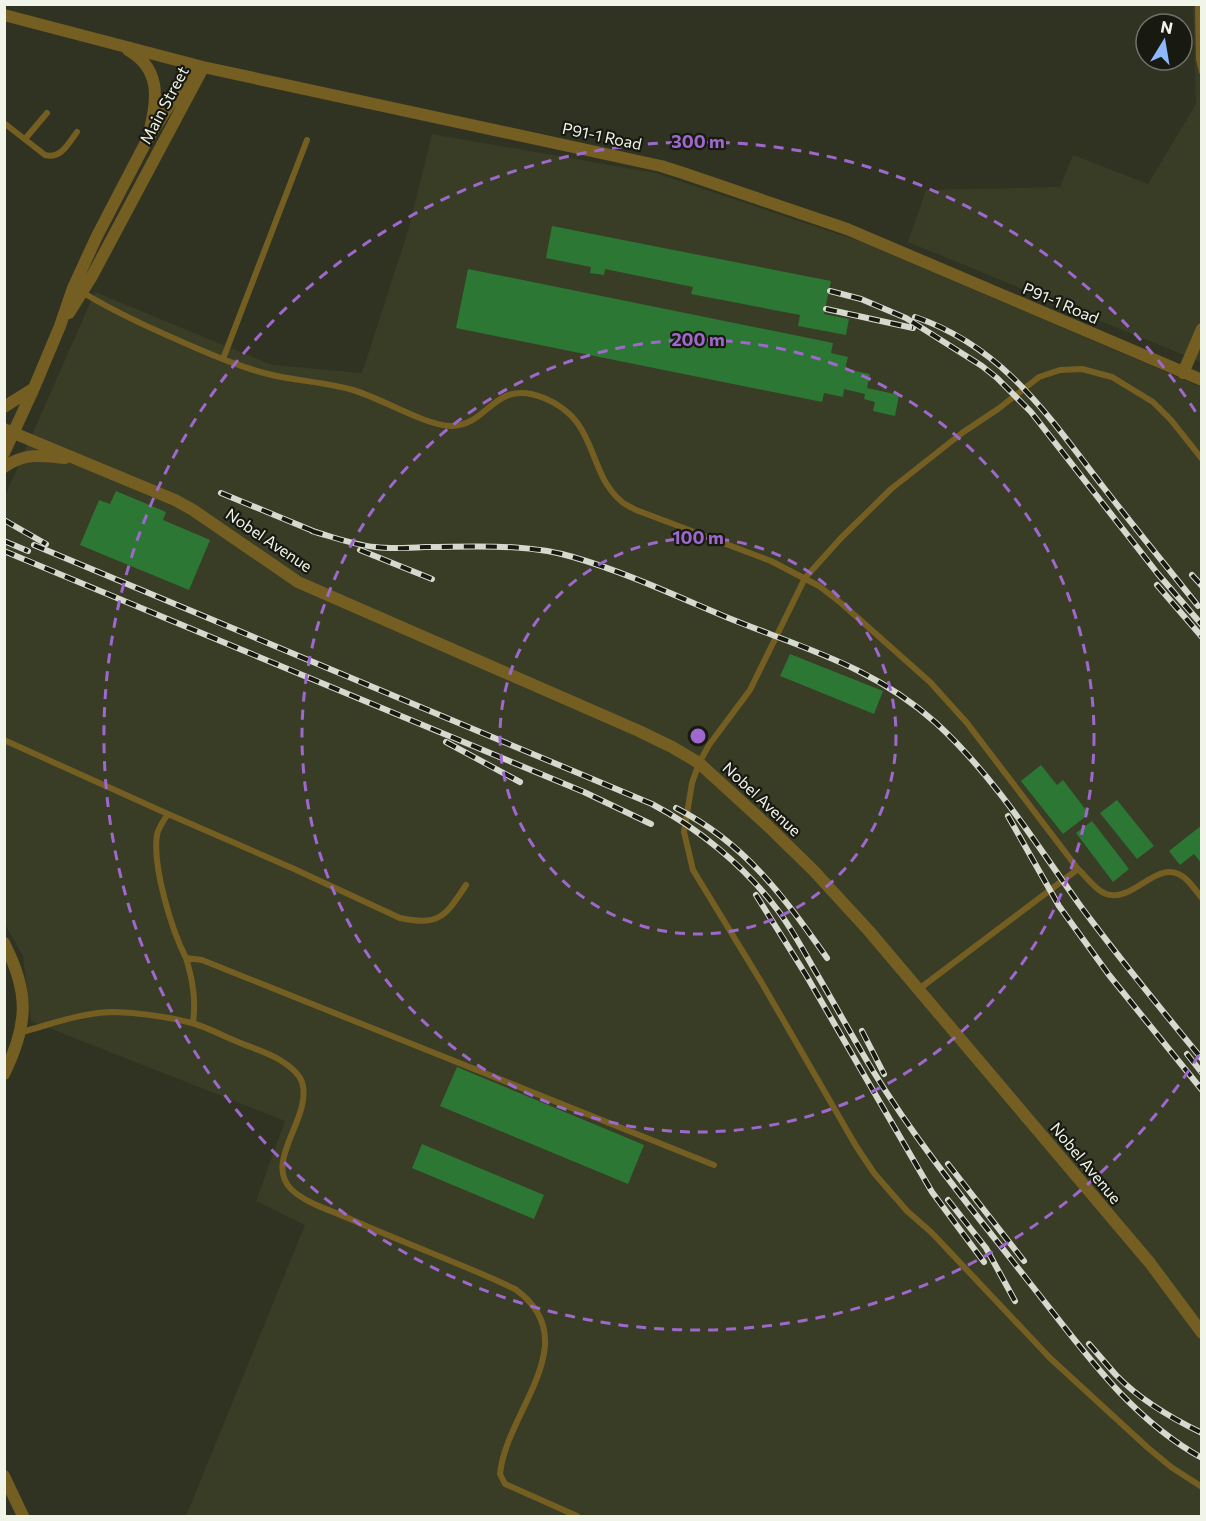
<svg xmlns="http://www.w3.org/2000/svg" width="1206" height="1521" viewBox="0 0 1206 1521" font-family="Commissioner,sans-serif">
<rect width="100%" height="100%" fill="#303322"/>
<path fill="#393d26" d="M1193,7H1201V362L908,242L926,190L1060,187L1073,155L1148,184L1196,104Z
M432,134L655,173L862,242L1201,387V1516H186L305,1225L256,1201L285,1121L31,1021L23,956L5,924V496L95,292L272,365L362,373L408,231Z"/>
<path fill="#2c7734" d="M552,226L831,281L824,314L849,319L846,335L798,326L800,315L691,294L693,287L605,269L604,275L590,273L591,267L546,258Z
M468,269L833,343L831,353L848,357L845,369L870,374L867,388L899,395L895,416L873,411L875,402L864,399L865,394L844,389L843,397L824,393L822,402L456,328Z
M116,491L166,512L163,520L210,540L189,590L80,545L99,500L110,504Z
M790,654L883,691L874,714L780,676Z
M1041,765L1057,785L1063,780L1089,814L1063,834L1021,781Z
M1117,800L1154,846L1137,859L1100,813Z
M1092,821L1129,869L1113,882L1076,833Z
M1202,825V864L1194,854L1180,865L1169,851Z
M457,1067L644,1145L628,1184L440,1106Z
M422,1144L544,1195L534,1219L412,1168Z"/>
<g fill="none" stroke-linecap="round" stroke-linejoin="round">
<path stroke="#755e22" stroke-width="6" d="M1198,4L1199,59L1202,72
M4,123L45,155C61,159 68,144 77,132
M25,139L47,113
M82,292C118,314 157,331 196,348C219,358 243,368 268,374C296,381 325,382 353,390C381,398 424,425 450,426C489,427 493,377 544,398C599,420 586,471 621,501C625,505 631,507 636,510L771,561L819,586L841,603L930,682L967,723L1078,869C1086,876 1095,890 1106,894C1135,904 1159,853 1187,880C1192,885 1197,892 1202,898
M223,359L307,140
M1202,459L1171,420L1153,402L1112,377L1082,369L1060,370L1039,377L998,409L962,433L891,489L841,538L805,578L750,690L709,745L699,763L692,783L684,832L693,870L763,985L856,1146L874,1173L907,1211L932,1233L1050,1358L1147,1447L1171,1467L1202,1487
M4,740L168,814C164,820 158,828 157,835C152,866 172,931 186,958L202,960L714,1165
M168,814L292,868L400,918C439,926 445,917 466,885
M186,958C193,981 196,1000 193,1023
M919,989L1078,869
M22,1032C52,1024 83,1012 115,1012C140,1013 168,1017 192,1023C207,1027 223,1036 238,1042C252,1048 267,1052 280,1060C288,1065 299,1073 302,1082C313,1117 263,1161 291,1189C305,1203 330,1210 348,1218C403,1243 461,1263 515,1289C588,1341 506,1411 500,1474L505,1484L577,1516"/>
<path stroke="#755e22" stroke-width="12" d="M4,15L203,67L661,166L683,173L847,229L1202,380
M128,50C160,68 158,97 150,129
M69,313L92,276L203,68
M1183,373L1202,329
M4,407L31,390
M4,429L175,500L193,510L298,582L639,731L672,747L699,763L769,827L814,871L869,931L1150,1263L1202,1333
M4,453L34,388L60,326L73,288L97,236L146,142L187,77L203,67
M4,467C24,453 42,455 65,458
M4,943C30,993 28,1025 4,1074
M4,1476L23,1516"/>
<g stroke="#d6d9cd" stroke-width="6">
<path id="rail" d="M830,291L861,299L906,318L982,366L997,378L1031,412L1158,574L1202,625
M826,309L913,328
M915,317C1004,347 1049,417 1104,488C1135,528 1167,567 1198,606
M221,493L318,533
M4,520L46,544
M312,531C333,537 354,545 375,547C392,549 409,548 425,547C474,547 525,543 573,557C625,572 676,596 726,617C802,648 873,666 936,723C992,774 1035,842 1079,904C1118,957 1160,1008 1202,1059
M4,541L28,551
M34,545L652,804C698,828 744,866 776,908C791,927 802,948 814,969C834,1003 853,1038 873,1071C919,1146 975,1213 1029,1282C1081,1347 1128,1417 1202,1458
M360,550L432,579
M4,551L584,792L651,824
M1192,575L1202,586
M1157,585L1202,637
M446,742L520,782
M676,808C745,843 784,897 827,958
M1008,816L1059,906L1109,975L1202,1090
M756,895L806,975L932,1192L984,1262
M862,1031L884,1074
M1187,1054L1202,1073
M948,1164L1024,1261
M948,1200L986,1248L1015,1301
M1089,1344C1098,1354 1107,1365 1116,1375C1140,1400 1171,1418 1202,1433"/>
</g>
<use href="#rail" stroke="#181a12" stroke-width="4" stroke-dasharray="11" stroke-linecap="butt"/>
</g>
<g fill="none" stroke="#9e68cc" stroke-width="3" stroke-dasharray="10 8">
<circle cx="698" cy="736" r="198"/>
<circle cx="698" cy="736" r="396"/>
<path d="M1199 1055A594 594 0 1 1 1199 417"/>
</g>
<g text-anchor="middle" stroke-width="4.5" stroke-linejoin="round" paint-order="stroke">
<g font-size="16" fill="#f1f4e9" stroke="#181a12">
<text transform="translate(164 105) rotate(-62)" y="6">Main Street</text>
<text transform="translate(602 136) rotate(12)" y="6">P91-1 Road</text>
<text transform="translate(1061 303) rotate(23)" y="6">P91-1 Road</text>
<text transform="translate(269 540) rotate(34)" y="6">Nobel Avenue</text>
<text transform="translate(762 799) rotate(43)" y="6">Nobel Avenue</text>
<text transform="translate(1086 1163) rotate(50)" y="6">Nobel Avenue</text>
</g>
</g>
<circle cx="698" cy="736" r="9" fill="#9e68cc" stroke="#181a12" stroke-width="3"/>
<g font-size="18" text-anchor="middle" font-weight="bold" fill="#9e68cc" stroke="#181a12" stroke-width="4.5" stroke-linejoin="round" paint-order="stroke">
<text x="698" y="148">300 m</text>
<text x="698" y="346">200 m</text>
<text x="698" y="544">100 m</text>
</g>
<rect width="1206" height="1521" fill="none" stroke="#f1f4e9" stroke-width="12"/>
<g transform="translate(1164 42) rotate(11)"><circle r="28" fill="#181a12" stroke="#6f7168" stroke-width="1.5"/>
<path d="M0-4.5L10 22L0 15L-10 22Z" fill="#8eb8fd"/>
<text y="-9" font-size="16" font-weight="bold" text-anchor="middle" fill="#f1f4e9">N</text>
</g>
</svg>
